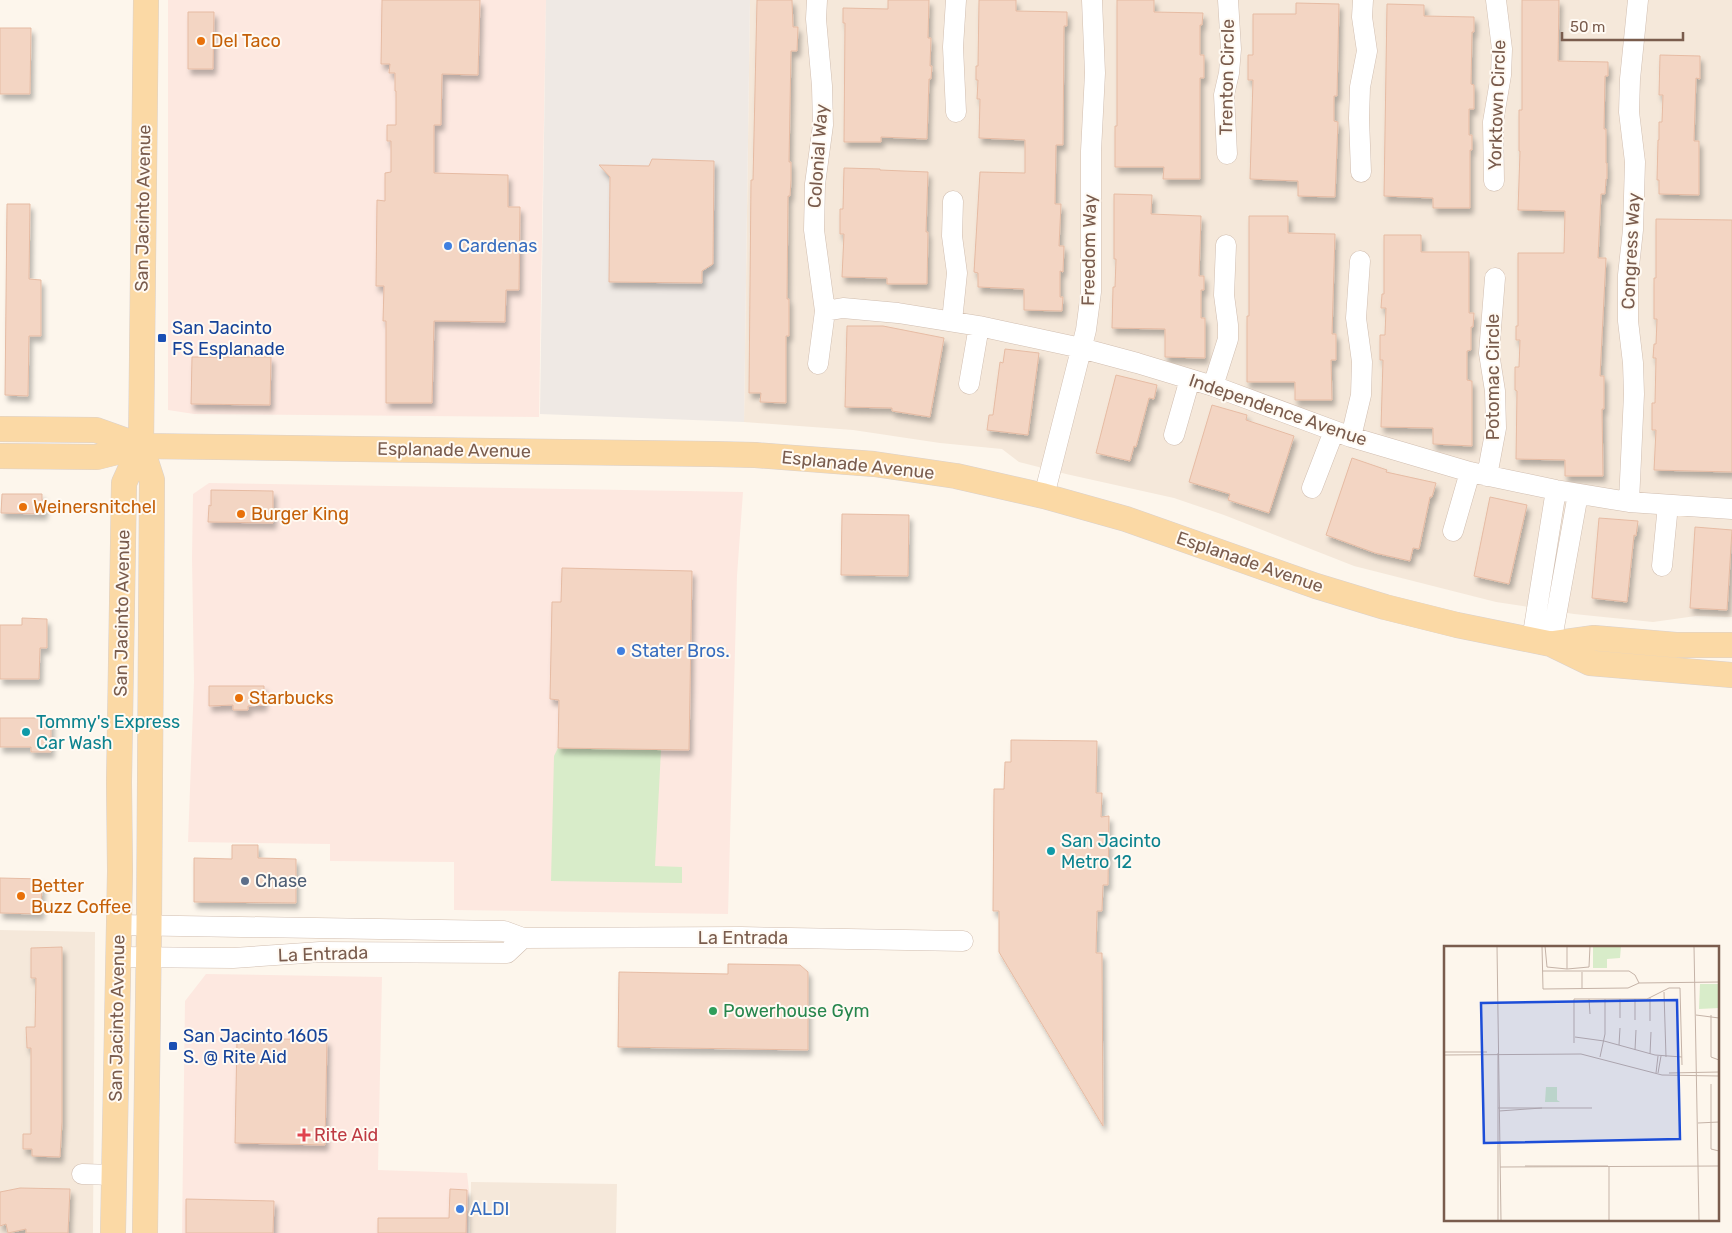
<svg xmlns="http://www.w3.org/2000/svg" width="1732" height="1233" viewBox="0 0 1732 1233" font-family="Rubik,sans-serif">
<defs>
<filter id="shadow"><feDropShadow dx="3" dy="5.5" stdDeviation="2.5" flood-color="#0004"/></filter>
</defs>
<rect width="100%" height="100%" fill="#fdf6ec"/>
<path fill="#f5e8da" d="M750,0H1732V617L1696,616L1653,622L1574,614L1496,602L1354,566L1224,515L1174,498L1066,474L1019,462L1002,449L940,443L853,430L744,422Z
M0,930L95,932L93,1233H0Z
M471,1182L617,1184L616,1233H470Z"/>
<path fill="#fde8e0" d="M168,0H546L539,417L194,414L168,410Z
M209,483L743,492L737,576L728,914L454,910V862L330,861V844L188,842L194,682L192,558L193,494Z
M206,974L382,977L378,1170L467,1173L469,1191L468,1233H182L185,1001Z"/>
<path fill="#efe9e4" d="M546,0H750L744,422L540,414Z"/>
<path fill="#d8ecc9" d="M558,748L661,750L655,866L682,867V883L551,881L554,756Z"/>
<path fill="#f3d5c3" stroke="#e6bba3" filter="url(#shadow)" d="M382,0H480L478,75L442,74L441,125H434V173L508,175V207H520L519,290H506L505,322L434,321L432,403H386V321H383L384,286H376L377,200L385,201V173L391,172V141H387V125H396V91H395V73H389L390,64H381Z
M757,0H792L793,27H798L797,51H791L789,162H791V180L790,196H788L787,299H789V336H786V403L760,402L761,393H749L751,180H753Z
M888,0H929L928,38H931L930,66H932L931,79H929L927,139L881,137V142H844L845,23H843V8L888,9Z
M979,0H1016V11L1067,12V26H1064L1063,145H1056L1055,204H1061L1059,246H1064L1063,272L1060,271V297H1063L1062,311L1024,310V289L978,287V273L974,272L980,172L1025,173V140L979,138L980,99H977L978,80H976V66H978Z
M1117,0H1154V12L1203,13L1202,25H1200V55H1204V78H1200V179H1163L1164,167H1115V126H1117Z
M1522,0H1559L1558,61L1608,62V76H1605L1604,129H1606V163H1607V179H1606L1605,194H1601L1598,258H1606L1600,376H1604V409H1602L1603,476H1565V460L1516,459L1517,391L1515,390V367H1519L1520,340H1516V326H1518V253H1564L1565,211L1518,210L1520,151H1519V110H1522Z
M1296,3L1339,4L1337,96H1334V121L1338,122L1335,197L1298,196V181L1250,179L1253,80H1248V55H1253V14H1296Z
M1387,4L1424,5V16L1474,17V32H1472L1471,84L1474,85V109H1469V135H1472V150H1470V208H1433V198L1384,196Z
M188,12H214L213,69H188Z
M0,28H31L30,94H0Z
M1660,55L1700,56V79L1696,78L1694,141H1699V195L1659,194V180H1657L1658,140H1659V122H1662L1663,95H1659Z
M652,159L714,161L713,264L702,271V283L609,282L610,177L599,165L649,166Z
M844,168L880,169V170L928,172L926,232H928L927,284H887V278L842,277L844,234H840V209H843Z
M1114,194L1152,195L1151,214L1201,216L1199,276H1204V290H1201V318H1205V358L1165,357V329L1112,328L1113,287H1115L1116,259H1114Z
M7,204H30L29,279L41,280V336H29L28,396L5,395Z
M1249,216H1288V233L1335,234L1332,334H1336V360H1331L1332,400H1295V382H1247V316H1249Z
M1656,219L1732,220V472L1654,470L1656,430H1652V403H1655L1656,358H1653L1654,344H1656L1657,319H1654V278H1656Z
M1384,235H1421V252H1469V313H1474L1473,327H1471V350L1467,351V380L1472,381V446L1433,444V428L1381,427L1383,360H1380V335H1385L1386,308H1381L1382,294H1384Z
M847,326H883L944,338L930,417L892,411V408L845,407Z
M1005,349L1039,353L1028,435L987,430L989,415H993L1000,362L1003,363Z
M192,357H271L270,405L191,404Z
M1116,375L1157,385L1154,399L1149,398L1136,447L1134,446L1130,461L1096,453Z
M1212,405L1247,415L1246,420L1294,436L1269,513L1228,500L1230,494L1189,482Z
M1352,458L1387,470L1386,472L1436,483L1432,497H1430L1419,549L1413,548L1410,561L1375,553L1326,535Z
M211,490L273,491V523L208,522L209,505L211,506Z
M2,494H42V500L45,501L44,514L1,513Z
M1490,497L1527,505L1509,584L1474,576Z
M842,514L909,515L908,576L841,575Z
M1599,518L1638,521L1636,536L1634,535L1627,602L1592,598Z
M1695,527L1732,530L1727,610L1690,608Z
M562,568L692,571L689,750L558,748L559,700L550,699L552,602H561Z
M22,618L47,619V648H40L39,679H0V625H22Z
M209,686H264V705L248,706V710H233V705L209,706Z
M0,718H51V752H31V747H0Z
M1011,740L1097,741L1096,793H1102L1101,817L1109,816L1108,885H1103L1102,911H1097L1096,953H1102L1103,1126L999,952V911H993L994,789H1004L1005,762H1011Z
M232,845H258V858L296,859V903L194,902V858L232,859Z
M0,878L42,879L41,914L0,913Z
M62,947V1122L60,1157L32,1156V1149H23V1134H31V1048H27L26,1027H35L36,978H31V948Z
M728,964L800,965L808,972V1050L618,1047L619,972L728,974Z
M237,1038L327,1040L325,1145L235,1143Z
M20,1188L70,1189L68,1233H26V1229L8,1233L6,1224L0,1226V1192Z
M450,1189L467,1190L466,1233H378V1218H449Z
M186,1199L274,1201L273,1233H186Z"/>
<g fill="none" stroke-linecap="round" stroke-linejoin="round">
<g stroke="#d1beb0" stroke-width="21">
<path id="minor" d="M817,0L816,19L822,86L823,125L815,184L814,230L825,311L818,364
M956,112L953,47L956,0
M1227,154L1224,95L1229,73L1231,49L1228,0
M1361,172L1359,118L1360,87L1367,51L1362,17L1363,0
M1494,181L1493,122L1501,75L1502,49L1496,0
M825,311L843,308L898,313L979,326L1081,348L1137,363L1213,386L1351,437L1470,472L1556,490L1629,502L1732,509
M952,321L957,273L952,236L953,201
M969,384L979,326
M1213,386L1228,339V325L1224,295L1226,245
M1174,435L1190,379
M1351,437L1361,395L1362,362L1356,318L1360,261
M1487,476L1496,428L1495,391L1489,353L1495,278
M1312,488L1334,431
M1044,496L1086,330L1091,292V151L1095,73L1092,0
M1629,502L1634,394L1633,363L1628,321V275L1633,230L1635,162L1629,112L1630,79L1638,0
M1453,531L1470,472
M1662,566L1668,505
M1532,640L1556,490
M1551,644L1578,494
M119,925L504,931L523,938L741,937L963,941
M118,957L233,958L320,952L507,953L523,938
M82,1174L114,1175"/>
</g>
<g stroke="#dad1cd" stroke-width="26">
<path id="major" d="M0,429L96,430L141,446
M0,456L97,457L141,446L712,454L755,455L874,464L956,476L1044,496L1126,519L1316,586L1385,607L1457,625L1551,644L1590,663L1732,675
M1551,644L1594,638L1676,645H1732
M113,1233L120,871L119,782L124,483L141,446
M145,1233L149,926L152,480L141,446L146,0"/>
</g>
<use href="#minor" stroke="#fff" stroke-width="20"/>
<use href="#major" stroke="#fbd9a5" stroke-width="25"/>
</g>
<g fill="#e8710a" stroke="#fffaf3" stroke-width="2">
<circle cx="201" cy="41" r="5"/>
<circle cx="23" cy="507" r="5"/>
<circle cx="241" cy="514" r="5"/>
<circle cx="239" cy="698" r="5"/>
<circle cx="21" cy="896" r="5"/>
</g>
<g fill="#3f7fe0" stroke="#fffaf3" stroke-width="2">
<circle cx="448" cy="246" r="5"/>
<circle cx="621" cy="651" r="5"/>
<circle cx="460" cy="1209" r="5"/>
</g>
<g fill="#1a4fb4" stroke="#fffaf3" stroke-width="2">
<rect x="157" y="333" width="10" height="10" rx="2.5"/>
<rect x="168" y="1041" width="10" height="10" rx="2.5"/>
</g>
<g fill="#0f9aa8" stroke="#fffaf3" stroke-width="2">
<circle cx="26" cy="732" r="5"/>
<circle cx="1051" cy="851" r="5"/>
</g>
<circle fill="#5c6f8a" stroke="#fffaf3" stroke-width="2" cx="245" cy="881" r="5"/>
<circle fill="#2e9e5b" stroke="#fffaf3" stroke-width="2" cx="713" cy="1011" r="5"/>
<path fill="#e0444e" stroke="#fffaf3" stroke-width="2" d="M301.5 1127.5h5v5h5v5h-5v5h-5v-5h-5v-5h5z"/>
<g text-anchor="middle" stroke-width="4" stroke-linejoin="round" paint-order="stroke">
<g font-size="18" fill="#c56008" stroke="#fffaf3" text-anchor="start">
<text x="211" y="47">Del Taco</text>
<text x="33" y="513">Weinersnitchel</text>
<text x="251" y="520">Burger King</text>
<text x="249" y="704">Starbucks</text>
<text x="31" y="892">Better<tspan x="31" dy="21">Buzz Coffee</tspan></text>
</g>
<g font-size="18" fill="#7a5c4d" stroke="#fffaf3">
<text transform="translate(1227 77) rotate(-89)" y="6">Trenton Circle</text>
<text transform="translate(1497 105) rotate(-88)" y="6">Yorktown Circle</text>
<text transform="translate(818 156) rotate(-86)" y="6">Colonial Way</text>
<text transform="translate(143 208) rotate(-89)" y="6">San Jacinto Avenue</text>
<text transform="translate(1089 250) rotate(-89)" y="6">Freedom Way</text>
<text transform="translate(1631 251) rotate(-87)" y="6">Congress Way</text>
<text transform="translate(1493 377) rotate(-90)" y="6">Potomac Circle</text>
<text transform="translate(1278 410) rotate(19)" y="6">Independence Avenue</text>
<text transform="translate(454 450) rotate(1)" y="6">Esplanade Avenue</text>
<text transform="translate(858 465) rotate(6)" y="6">Esplanade Avenue</text>
<text transform="translate(1250 562) rotate(19)" y="6">Esplanade Avenue</text>
<text transform="translate(122 613) rotate(-89)" y="6">San Jacinto Avenue</text>
<text x="743" y="944">La Entrada</text>
<text transform="translate(323 954) rotate(-2)" y="6">La Entrada</text>
<text transform="translate(117 1018) rotate(-89)" y="6">San Jacinto Avenue</text>
</g>
<g font-size="18" fill="#366cbe" stroke="#fffaf3" text-anchor="start">
<text x="458" y="252">Cardenas</text>
<text x="631" y="657">Stater Bros.</text>
<text x="470" y="1215">ALDI</text>
</g>
<g font-size="18" fill="#164399" stroke="#fffaf3" text-anchor="start">
<text x="172" y="334">San Jacinto<tspan x="172" dy="21">FS Esplanade</tspan></text>
<text x="183" y="1042">San Jacinto 1605<tspan x="183" dy="21">S. @ Rite Aid</tspan></text>
</g>
<g font-size="18" fill="#0d838f" stroke="#fffaf3" text-anchor="start">
<text x="36" y="728">Tommy's Express<tspan x="36" dy="21">Car Wash</tspan></text>
<text x="1061" y="847">San Jacinto<tspan x="1061" dy="21">Metro 12</tspan></text>
</g>
<g font-size="18" fill="#4e5e75" stroke="#fffaf3" text-anchor="start">
<text x="255" y="887">Chase</text>
</g>
<g font-size="18" fill="#27864d" stroke="#fffaf3" text-anchor="start">
<text x="723" y="1017">Powerhouse Gym</text>
</g>
<g font-size="18" fill="#be3a42" stroke="#fffaf3" text-anchor="start">
<text x="314" y="1141">Rite Aid</text>
</g>
</g>
<g transform="translate(1444 946)">
<rect width="275" height="275" fill="#fdf6ec"/>
<path d="M177,0L176,12L163,13V22H149V0ZM256,38H275V62L255,63ZM102,141H113V154L116,156H101Z" fill="#d8ecc9"/>
<path fill="none" stroke="#c5b3a7" stroke-width="1" d="M53,0L57,275M98,0L99,43L184,42L195,37L275,36M101,0L103,21L123,23L145,21L146,0M250,0L255,275M123,1V23M98,25H185L191,29L195,37M138,26V42M220,46L222,111M206,52V75M145,53L146,68M176,53V72M191,53V74M252,69L275,72M267,69V111L275,114M131,91L160,95L211,109L238,111M130,97V53H203L225,42H236L238,119M175,99L176,82M191,104L192,84M0,106H43M206,108L207,86M0,109L137,108L218,129L275,130M156,111L161,88V53M212,127L214,110M214,127L217,110M225,127L275,126M267,138V203L275,205M54,162H148M55,165L98,162M254,177L275,176M81,220H164M165,220V275M56,221L275,220M54,275V107"/>
<path fill="#1d4ed8" fill-opacity="0.15" stroke="#1d4ed8" stroke-width="2.5" d="M233,54L236,193L40,197L37,57Z"/>
<rect width="275" height="275" fill="none" stroke="#7a5c4d" stroke-width="2.5"/>
</g>
<path d="M1562 32v8h121v-8" fill="none" stroke="#7a5c4d" stroke-width="2.5"/>
<text x="1570" y="32" font-size="15" fill="#7a5c4d" stroke="#fffaf3" stroke-width="4" paint-order="stroke">50 m</text>
</svg>
